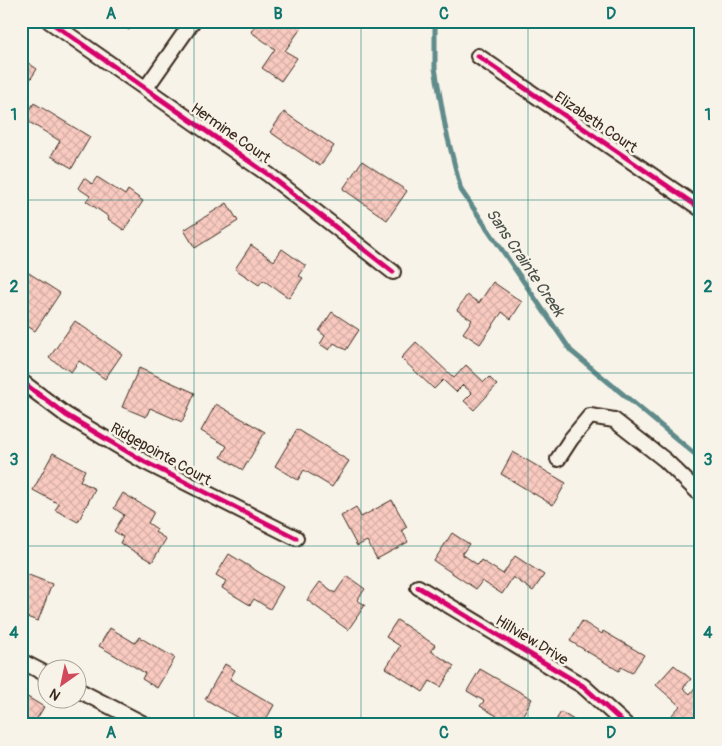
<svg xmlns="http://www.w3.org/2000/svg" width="722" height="746" viewBox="0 0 722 746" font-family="Pangolin,sans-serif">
<defs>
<pattern id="building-cross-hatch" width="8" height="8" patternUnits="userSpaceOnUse" patternTransform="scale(1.25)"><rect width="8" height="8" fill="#f9cac0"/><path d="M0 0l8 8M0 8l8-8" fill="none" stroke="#d6aea5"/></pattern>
</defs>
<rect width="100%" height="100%" fill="#f7f3e8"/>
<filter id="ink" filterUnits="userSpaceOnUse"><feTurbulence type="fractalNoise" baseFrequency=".02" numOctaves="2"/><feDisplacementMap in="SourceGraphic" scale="10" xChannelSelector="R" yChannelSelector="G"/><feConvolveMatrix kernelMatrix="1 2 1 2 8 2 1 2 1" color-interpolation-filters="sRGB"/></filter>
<g filter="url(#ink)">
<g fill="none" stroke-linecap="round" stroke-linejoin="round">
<path stroke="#618b8b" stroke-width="5" d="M435,21V68L446,131L461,190L571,351L701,459"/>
</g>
<path fill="url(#building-cross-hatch)" stroke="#3b2a1e" d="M116,21H134L129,30Z
M258,21H306L285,51L297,58L281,81L262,68L275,49L251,32Z
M21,58L37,69L24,89L21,87Z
M34,103L90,137L72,168L51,156L60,141L24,119Z
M284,112L334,146L320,166L270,132Z
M362,161L407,191L387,220L343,189Z
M97,177L125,195L128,190L143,201L124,230L108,219L109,217L86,201L90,196L78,188L84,178L92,184Z
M227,203L238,221L195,248L184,230Z
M251,245L274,261L282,249L306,266L299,276L303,278L289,298L263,280L259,285L235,269Z
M21,268L60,293L35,331L21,322V311L23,308L21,307Z
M493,282L522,302L511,319L502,312L480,344L463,333L472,320L457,310L467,295L479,303Z
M332,312L359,330L346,350L334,343L329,350L320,344L325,336L319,331Z
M75,321L122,354L105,379L79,361L71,372L49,358Z
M416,342L454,378L466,365L484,382L489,377L497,385L474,410L464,401L472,393L463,385L456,392L443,380L434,389L401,358Z
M139,368L195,393L182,422L150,408L146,417L122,407Z
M216,404L265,432L243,470L221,457L227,446L201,431Z
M297,429L349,461L332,487L304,470L298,480L275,466Z
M513,452L566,483L553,505L501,474Z
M53,453L85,470L80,481L95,489L78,522L55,510L59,504L33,490Z
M123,493L154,512L148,523L157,529L155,532L166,539L152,562L120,543L123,537L114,531L124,515L114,508Z
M392,500L407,527L402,530L408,542L377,559L367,541L357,546L341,516L356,507L361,517Z
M452,533L469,544L462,554L478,565L481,560L503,574L515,556L544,575L533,591L513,577L502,594L482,581L476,589L434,561Z
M229,554L283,587L270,609L254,599L250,605L222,588L226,581L216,575Z
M21,572L52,584L38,621L21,615Z
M347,576L365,589L357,600L365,605L348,630L307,600L320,582L335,593Z
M397,620L435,645L431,651L454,666L441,687L430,681L423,692L386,668L400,646L386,637Z
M582,621L602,634L603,631L644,655L632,673L621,667L619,671L570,641Z
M110,628L135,643L139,637L175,658L157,688L142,679L145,673L99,646Z
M225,664L235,670L230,679L274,705L263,725H250L205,699Z
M674,665L691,679L683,688L690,694L697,685L701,689V725H682L671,716L680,706L656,685Z
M480,669L532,699L517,725H502L505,721L480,706L484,701L467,691Z
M21,693L44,707L33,725H28L21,721Z
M561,712L577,722L576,725H553Z"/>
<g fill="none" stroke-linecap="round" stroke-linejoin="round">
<g stroke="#3b2a1e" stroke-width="18">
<path id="minor" d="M49,21L269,175L393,272
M478,56L701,209
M146,88L193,21
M21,381L66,415L145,462L296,538
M558,459L571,439L590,416L614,420L665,460L701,495
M418,587L583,686L626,725
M21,661L48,675
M78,690L146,725"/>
</g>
<use href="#minor" stroke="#f7f3e8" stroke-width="14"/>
<g stroke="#f7f3e8" stroke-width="8">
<path id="cycleway" d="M49,21L269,175L393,272
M478,56L701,209
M21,381L66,415L145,462L296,538
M418,587L583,686L626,725"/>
</g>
<use href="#cycleway" stroke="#d6006c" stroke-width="5"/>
</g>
</g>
<path fill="none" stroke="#0f766e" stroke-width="1" stroke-opacity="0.55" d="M194,21V725M361,21V725M528,21V725M21,200H701M21,373H701M21,546H701"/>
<g text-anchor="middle" stroke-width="5" stroke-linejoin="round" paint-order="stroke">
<g font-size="15" fill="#3b2a1e" stroke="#f7f3e8">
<text transform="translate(596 122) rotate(34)" y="5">Elizabeth Court</text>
<text transform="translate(231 133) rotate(35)" y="5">Hermine Court</text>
<text transform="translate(161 454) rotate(29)" y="5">Ridgepointe Court</text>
<text transform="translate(532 640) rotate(31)" y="5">Hillview Drive</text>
</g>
<g font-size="16" font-style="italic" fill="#4b524b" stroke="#f7f3e8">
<text transform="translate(526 262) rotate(56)" y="6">Sans Crainte Creek</text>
</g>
</g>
<rect width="722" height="746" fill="none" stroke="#f7f3e8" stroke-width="55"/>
<g transform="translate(62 684) rotate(213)"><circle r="24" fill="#f7f3e8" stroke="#aca397"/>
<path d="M0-4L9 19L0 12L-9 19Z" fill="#d1495b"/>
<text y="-8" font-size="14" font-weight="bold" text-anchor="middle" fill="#3b2a1e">N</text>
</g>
<rect x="28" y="28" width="666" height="690" fill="none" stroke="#0f766e" stroke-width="2"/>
<g font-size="16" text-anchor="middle" font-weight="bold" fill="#0f766e">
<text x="111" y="19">A</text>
<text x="278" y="19">B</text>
<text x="444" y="19">C</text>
<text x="611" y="19">D</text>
<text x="14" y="120">1</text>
<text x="708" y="120">1</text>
<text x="14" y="292">2</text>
<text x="708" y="292">2</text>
<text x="14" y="465">3</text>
<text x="708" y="465">3</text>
<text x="14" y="638">4</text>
<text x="708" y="638">4</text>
<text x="111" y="738">A</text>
<text x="278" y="738">B</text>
<text x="444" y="738">C</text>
<text x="611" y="738">D</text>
</g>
</svg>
